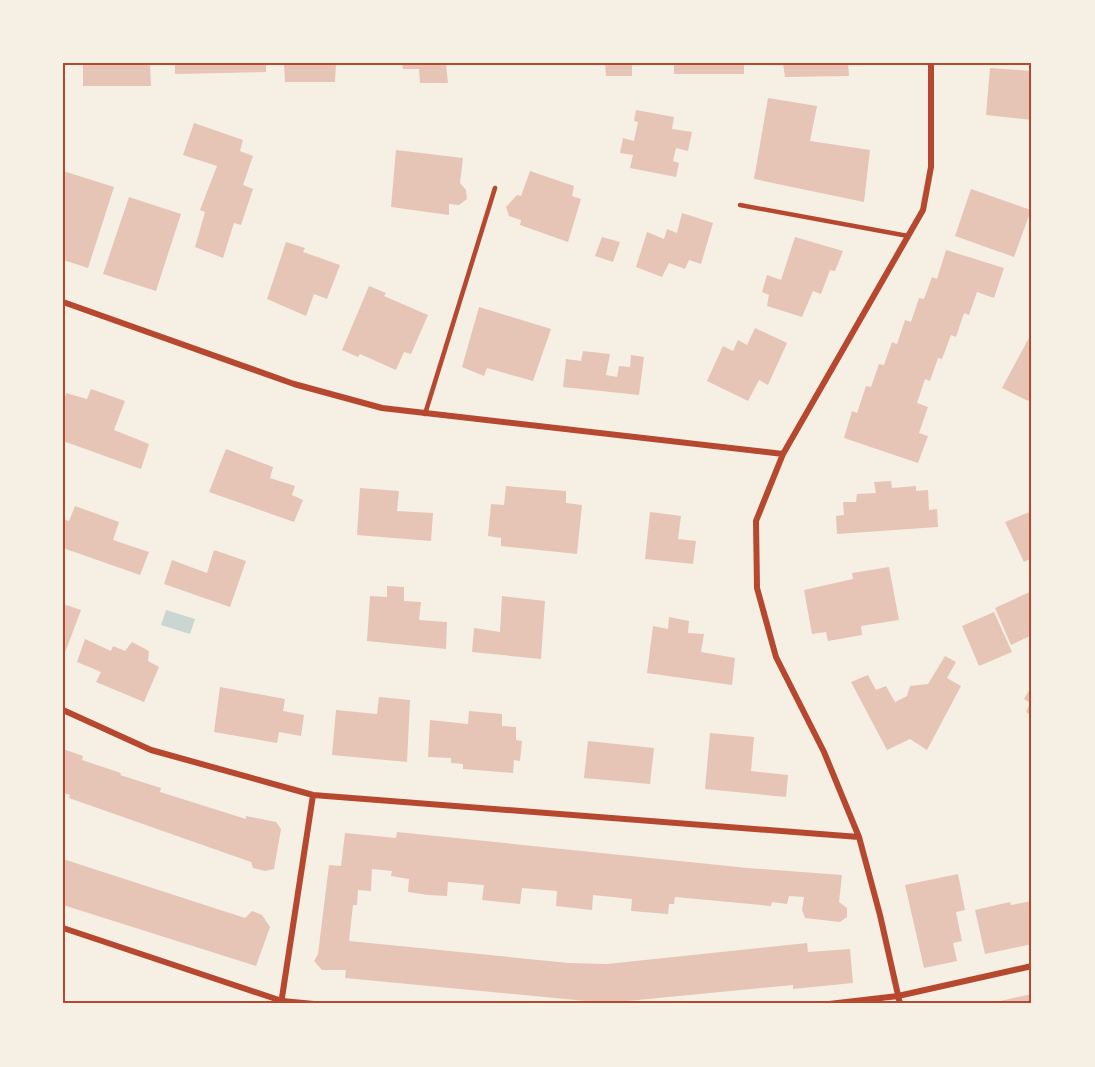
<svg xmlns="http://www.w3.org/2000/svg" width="1095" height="1067" viewBox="0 0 1095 1067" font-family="'IBM Plex Sans',sans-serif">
<rect width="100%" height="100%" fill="#f6efe4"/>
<path fill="#c9d6d2" d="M166,610L195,619L190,634L161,625Z"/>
<path fill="#e6c5b7" d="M83,63H150L151,86H83Z
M175,63H266V72L175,74Z
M284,63H336L335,82H285Z
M402,63H446L448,83H420L419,69H403Z
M605,63H632V76H606Z
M674,63H744V74H674Z
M783,63H848L849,76L785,77Z
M990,68L1032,71V120L986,115Z
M768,98L817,106L810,141L870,150L864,202L754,179Z
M636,110L674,117L672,129L692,132L688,151L676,148L673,161L679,163L676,177L630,168L633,155L620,153L623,138L634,141L638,122L634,121Z
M194,123L243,140L240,151L253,156L243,185L253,189L241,225L234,223L223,258L195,247L205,212L200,210L217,166L183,155Z
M396,150L463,158L460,183L466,190L467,199L459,205L449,204V215L391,207Z
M63,171L114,187L88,268L63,260Z
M530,171L574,186L572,196L581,199L568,242L520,225L521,220L509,216L506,207L517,195L521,196Z
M971,189L1031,210L1014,257L955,236Z
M129,197L181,214L156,291L103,274Z
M682,213L713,223L701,264L689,260L685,269L669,263L662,277L636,267L647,232L664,239L667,229L677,233Z
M602,237L620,242L613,262L595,256Z
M795,237L843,251L835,271L830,270L821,294L813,291L802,317L767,306L769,295L762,292L767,275L781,280Z
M286,242L305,248L303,252L340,265L327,299L314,294L306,316L267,299Z
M946,250L1004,268L994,298L977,292L969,315L964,313L956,337L951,335L942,359L938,358L930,381L925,379L917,403L928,407L919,433L928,436L918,463L844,438L852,411L857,413L866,386L871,387L879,364L884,365L892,342L897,344L905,320L911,322L919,298L924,299L932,277L937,279Z
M369,286L386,293L384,296L428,315L411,354L404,352L396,370L360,354L358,357L342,350Z
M479,307L551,329L533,381L487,368L484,376L462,367Z
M755,328L787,343L768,385L759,380L748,401L707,381L723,346L733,351L738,340L747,345Z
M1030,336L1032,395L1028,401L1002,388Z
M583,351L610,354L606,375L617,377L619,366L630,367L631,355L644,357L639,395L563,387L566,359L581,361Z
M91,389L125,401L114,430L149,444L141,469L63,441V404L66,393L87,399Z
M226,449L273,467L270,478L295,486L292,495L303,500L294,522L209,492Z
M891,481L892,488L916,486V491L928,490L929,510L937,509L938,527L837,534L836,516L844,515L843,502H856L857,494L876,493L874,482Z
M506,486L566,491V503L582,505L577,554L501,546V538L488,536L491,504L504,505Z
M360,488L399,491L397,511L433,513L431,541L357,535Z
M75,506L119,522L113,540L149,552L140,575L63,548V519L69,521Z
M1032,511V558L1024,562L1005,522Z
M650,512L681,516L678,539L696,541L693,564L645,559Z
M214,550L246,561L230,607L164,584L172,560L207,573Z
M889,567L899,620L861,626L862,635L828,641L826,632L812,634L804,590L853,579L852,573Z
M387,586L404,587V601L421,602L419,620L447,622L446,649L367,641L370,596L387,597Z
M1032,591V635L1011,645L995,608Z
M502,596L545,601L541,659L472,652L474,628L500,632Z
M63,604L81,610L63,658Z
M994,612L1012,652L979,666L962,626Z
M669,617L689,621L688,633L704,634L701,652L735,658L732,685L647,673L653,626L668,629Z
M85,639L111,651L113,646L125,651L132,642L149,651L148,661L159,667L144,702L96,682L101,672L77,662Z
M945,656L956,662L947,678L961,686L927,750L910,739L887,750L851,682L868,675L876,690L886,686L895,702L907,696L910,686L928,684Z
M1032,685V716L1026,712L1030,703L1024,699Z
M220,687L285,699L283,711L304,715L301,736L279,732L277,743L214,732Z
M379,697L410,700L407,762L332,755L336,710L377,714Z
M469,711L502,714V726L516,727V740L522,741L520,761L514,760L513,773L463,769V764L451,763V758L428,757L430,720L468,724Z
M710,733L754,737L751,771L788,775L786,797L705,789Z
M588,741L654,748L650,784L584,778Z
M63,749L83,756L82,760L121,773L120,775L161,788L160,792L246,819V816L276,822L281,829L274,869L265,871L253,868L251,862L69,798L70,795L63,793Z
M397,832L748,868L842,875L839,902L847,908V917L840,922L805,918L802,910L804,897L789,896L787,904L772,902L771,906L675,897L674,904H669L668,914L631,911L632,899L593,895L592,910L556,906L557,891L522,888L520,904L482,900L484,885L448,882L447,896L428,895L408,892L409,879L391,876L392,871L372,869L371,891L358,890L357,905H353L349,941L569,963L607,964L807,943L808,952L850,949L853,983L793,989V985L607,1003L345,978L346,970H322L314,961L318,954L329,865L341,866L345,833L396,838Z
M63,859L245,918L252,911L262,915L270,927L256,966L63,905Z
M958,874L965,910L956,912L962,941L953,943L957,961L924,968L905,885Z
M1032,901V944L985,954L975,910L1010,902L1011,905Z
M1032,994V1004H991V1003Z"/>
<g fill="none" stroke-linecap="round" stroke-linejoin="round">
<path stroke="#b5482f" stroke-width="4.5" d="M740,205L908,236
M425,414L495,188"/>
<path stroke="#b5482f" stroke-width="6" d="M63,302L294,384L382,408L783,454
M63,710L151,750L313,795L859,837
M63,928L282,1001L314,1004
M281,1004L313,795
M829,1004L898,996L1032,966
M900,1004L880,915L859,837L824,752L776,657L757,588L756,521L783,454L923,210L931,167V63"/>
</g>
<rect width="1095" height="1067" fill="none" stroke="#f6efe4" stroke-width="129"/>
<rect x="64" y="64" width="966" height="938" fill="none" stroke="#b5482f" stroke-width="2"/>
</svg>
